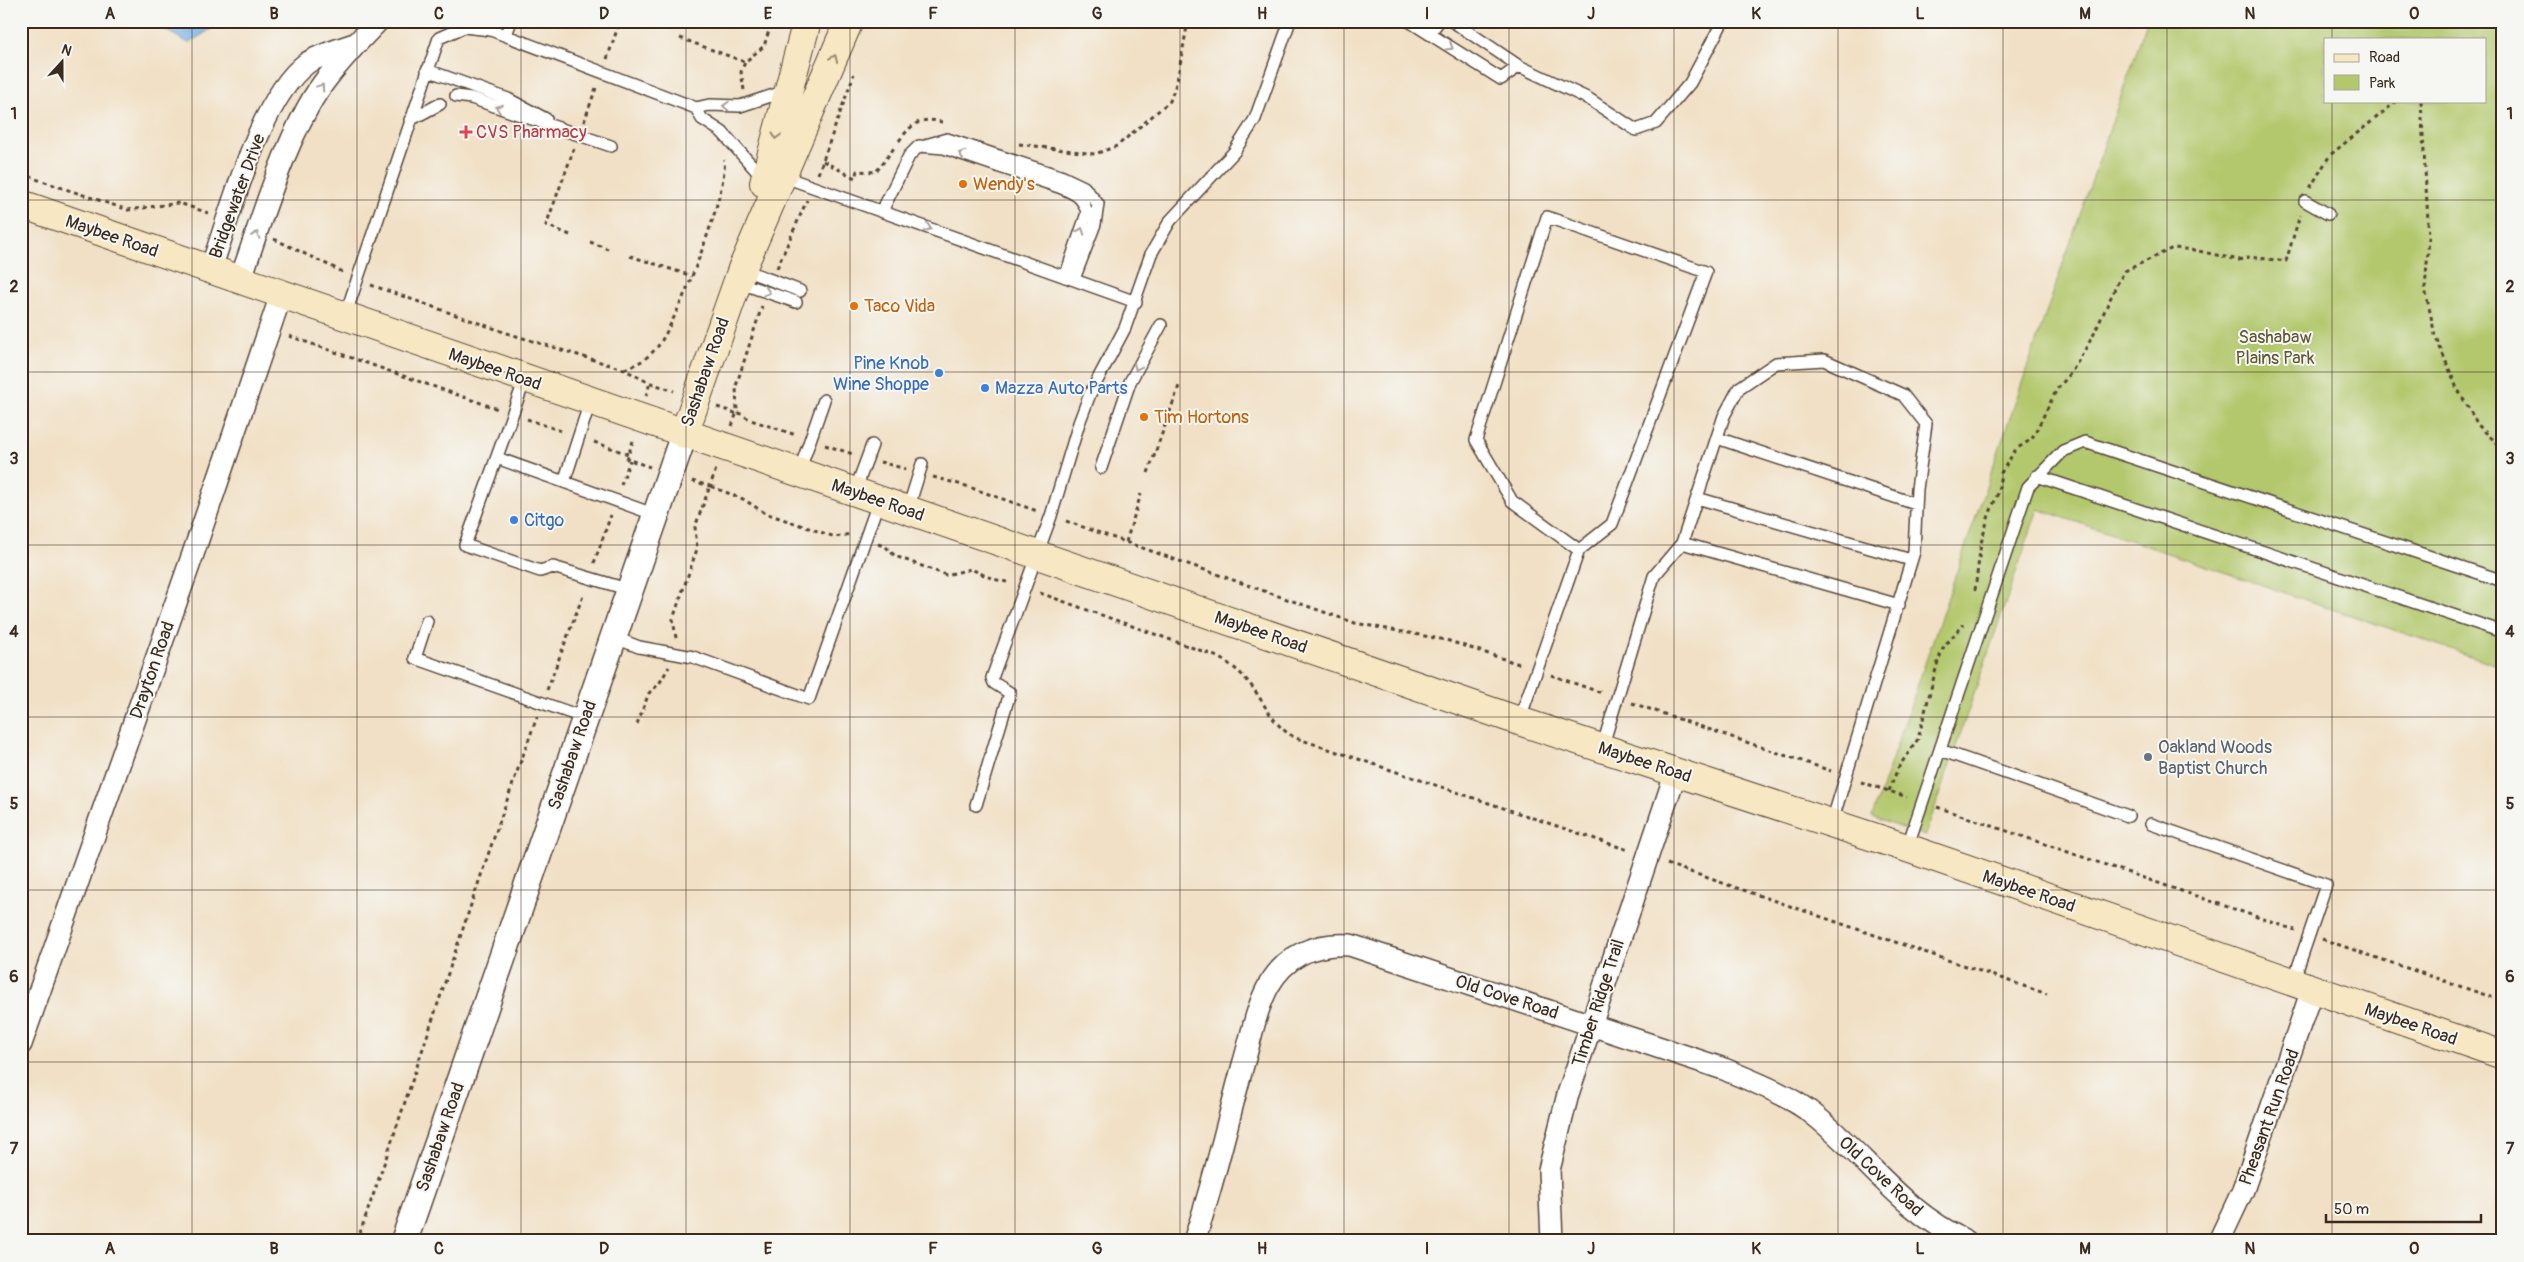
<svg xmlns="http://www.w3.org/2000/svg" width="2524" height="1262" viewBox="0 0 2524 1262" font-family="Pangolin,sans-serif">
<rect width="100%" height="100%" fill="#f6f6f2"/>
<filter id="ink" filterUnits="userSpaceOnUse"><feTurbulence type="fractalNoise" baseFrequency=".02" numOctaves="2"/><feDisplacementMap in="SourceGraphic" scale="10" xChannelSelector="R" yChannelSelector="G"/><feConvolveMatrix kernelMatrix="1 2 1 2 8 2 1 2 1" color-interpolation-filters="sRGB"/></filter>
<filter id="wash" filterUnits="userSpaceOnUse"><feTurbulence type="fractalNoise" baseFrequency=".0096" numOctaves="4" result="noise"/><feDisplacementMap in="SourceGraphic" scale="20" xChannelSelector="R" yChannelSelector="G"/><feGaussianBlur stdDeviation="1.12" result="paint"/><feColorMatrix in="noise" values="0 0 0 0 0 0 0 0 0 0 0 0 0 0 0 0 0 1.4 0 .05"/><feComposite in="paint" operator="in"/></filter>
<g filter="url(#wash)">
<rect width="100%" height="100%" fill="#f1e0c5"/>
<path fill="#b3c86d" stroke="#777946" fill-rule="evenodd" d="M2147,21H2503V667L2038,509L1925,836L1872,817ZM2325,39H2485V101H2325Z"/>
<path fill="#78b1e8" stroke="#5a6e83" d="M117,21H224L189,43C179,38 159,26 149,24C137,22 129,26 117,21Z"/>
</g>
<g filter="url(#ink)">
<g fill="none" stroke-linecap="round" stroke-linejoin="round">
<g stroke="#564537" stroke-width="14">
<path id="service" d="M1409,21L1501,79L1519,66
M1452,21L1519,66L1589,99L1636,130L1656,123L1690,83L1723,21
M1429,34L1439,21
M506,35L511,21
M427,70L508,99L546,119
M456,96L471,98L611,146
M696,108L702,119L722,132L763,178
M410,120L440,104
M929,144L947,139L1063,177L1084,187L1098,204L1095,224L1074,279
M782,176L1136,302
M2305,201L2328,214
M882,211L909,156L919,146L944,148L1059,187C1074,193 1083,196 1087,213L1065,277
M742,269L800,291
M737,282L796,302
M345,316L439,38L464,27L491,30L696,108L709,105L740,106L786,91
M525,379L465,545L540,571L553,567L630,590
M1717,438L1916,504
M497,458L656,515
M1101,468L1130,382L1161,325
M799,472L824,400
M2037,476L2503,632
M564,482L590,402
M855,491L872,445
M1697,498L1911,560
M908,509L922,464
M1682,543L1899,605
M427,621L415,658L585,718
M613,637L639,647L693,657L809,699L879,500
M1519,721L1579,550L1512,501L1476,440L1547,217L1706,272L1612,524L1579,550
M1602,748L1654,576L1682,543L1724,416L1739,388L1776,363L1824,360L1903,395L1926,424L1917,489L1914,552L1832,822
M1940,750L2128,816
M976,805L1010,693L994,683L992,678L1051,516L1079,423L1090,394L1125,328L1151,254L1170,221L1234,152L1255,119L1290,21
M2151,824L2326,885L2293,982
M1907,848L2028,487L2063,451L2085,442L2503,581"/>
</g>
<g stroke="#564537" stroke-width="24">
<path id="minor" d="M357,43L378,21
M210,271C231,213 259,99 307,63C321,54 341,49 357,43C339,63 321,83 308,107C280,157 259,226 240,281
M21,1044L193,554L281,295
M1194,1241C1214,1183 1227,1123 1243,1065C1251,1039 1256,1008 1269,985C1287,954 1316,943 1350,945L1724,1069C1752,1081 1784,1093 1809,1111C1866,1154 1898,1209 1966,1241
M1552,1241L1549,1170L1568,1094L1676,772
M2219,1241L2243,1190L2312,990"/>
</g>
<g stroke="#564537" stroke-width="29">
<path id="tertiary" d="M404,1241L684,434"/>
</g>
<g stroke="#564537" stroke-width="30">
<path id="secondary" d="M764,183L807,21
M21,204L1519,721L1907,848L2503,1055
M684,434L742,269L849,21"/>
</g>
<path stroke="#564537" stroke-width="3" stroke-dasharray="4 4" stroke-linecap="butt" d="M680,38L745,62
M607,59L620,21
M744,90L741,72L745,62L764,46L772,21
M2421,101L2429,238L2425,289L2435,335L2456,386L2478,425L2503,449
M584,122L597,85
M899,141C913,122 922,116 946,123
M1019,144L1095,154L1117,146L1170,101L1177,81L1188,21
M823,161L855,178L857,171L876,172L894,148
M21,174L128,210L179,203L208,213
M818,174L854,74
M2310,188L2330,155L2397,101
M570,235L546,225L574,149
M274,239L345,273
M590,242L608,249
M630,256L692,276
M777,268L807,200
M371,285L510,334L623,369L648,382L674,391
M289,336L498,409
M624,369C638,365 649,357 658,346C678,319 729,191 724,160
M646,396L650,383
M717,407L735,413L737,412L736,386L762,306
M527,419L564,432
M732,426L737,412L751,420L796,435
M633,441L627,459L650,467
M594,442L628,454
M825,445L853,454
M880,462L906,469
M1148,473L1179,386
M933,477L966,486L1037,511
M692,481L710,486L716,469
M621,485L630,460
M1066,521L1355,623L1446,640L1522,665
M1126,542L1141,494
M878,544L886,547L895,556L946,575L971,569L993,579L1011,583
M594,563L611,515
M1975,590L1981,543L1989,515L1998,493L2001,473L2016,449L2032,439L2057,389L2071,373L2093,336L2118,282L2125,271L2173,248L2194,250L2239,260L2248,257L2286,261L2300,215
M1040,593L1213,655C1228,662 1240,671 1250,684C1265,703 1273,727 1296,738L1628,850
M676,638L673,619L697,549L695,527L710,486L743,499L765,513L835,537L851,534
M1551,675L1602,693
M547,690L584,593
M1632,703L1831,771
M637,724L649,693L659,684L669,667
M1861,782L1907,797
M1889,791L1898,768L1918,739L1938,661L1944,646L1964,624
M1937,807L2295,930
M1667,864L2047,994
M2322,939L2503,1001
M357,1241C419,1067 473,890 537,717"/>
<use href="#service" stroke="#fff" stroke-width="11"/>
<use href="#minor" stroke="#fff" stroke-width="21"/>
<use href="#tertiary" stroke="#fff" stroke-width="26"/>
<use href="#secondary" stroke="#f7e8c3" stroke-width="28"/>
</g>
<defs><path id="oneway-chevron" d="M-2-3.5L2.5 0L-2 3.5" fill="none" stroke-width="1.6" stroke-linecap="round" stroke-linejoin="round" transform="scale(1.25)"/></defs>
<g stroke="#a79f9a">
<use href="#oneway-chevron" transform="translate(1450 47) rotate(32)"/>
<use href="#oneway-chevron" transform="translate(321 87) rotate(-56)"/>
<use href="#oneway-chevron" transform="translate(726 106) rotate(-177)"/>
<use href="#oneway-chevron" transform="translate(499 108) rotate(-161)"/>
<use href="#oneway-chevron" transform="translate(962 154) rotate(-161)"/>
<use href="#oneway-chevron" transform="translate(928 228) rotate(20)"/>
<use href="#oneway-chevron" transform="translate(1081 231) rotate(-71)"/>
<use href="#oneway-chevron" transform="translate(256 235) rotate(-71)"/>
<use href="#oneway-chevron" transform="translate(767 292) rotate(18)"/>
<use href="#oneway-chevron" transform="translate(1137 367) rotate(115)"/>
</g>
<g stroke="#998970">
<use href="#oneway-chevron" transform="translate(834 58) rotate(-67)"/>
<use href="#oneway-chevron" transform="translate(776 136) rotate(105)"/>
</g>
</g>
<path fill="none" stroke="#3b2a1e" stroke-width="1" stroke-opacity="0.55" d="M192,21V1241M357,21V1241M521,21V1241M686,21V1241M850,21V1241M1015,21V1241M1180,21V1241M1344,21V1241M1509,21V1241M1674,21V1241M1838,21V1241M2003,21V1241M2167,21V1241M2332,21V39M2332,101V1241M21,200H2503M21,372H2503M21,545H2503M21,717H2503M21,890H2503M21,1062H2503"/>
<path fill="#e0444e" stroke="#f6f6f2" stroke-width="2" d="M463.5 124.5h5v5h5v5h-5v5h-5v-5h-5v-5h5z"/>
<g fill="#e8710a" stroke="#f6f6f2" stroke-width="2">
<circle cx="963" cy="184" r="5"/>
<circle cx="854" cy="306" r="5"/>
<circle cx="1144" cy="417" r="5"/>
</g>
<g fill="#3f7fe0" stroke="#f6f6f2" stroke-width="2">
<circle cx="939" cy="373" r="5"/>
<circle cx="985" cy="388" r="5"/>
<circle cx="514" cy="520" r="5"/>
</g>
<circle fill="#6b7280" stroke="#f6f6f2" stroke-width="2" cx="2148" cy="757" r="5"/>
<g text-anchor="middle" stroke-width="4" stroke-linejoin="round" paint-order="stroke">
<g font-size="18" fill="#be3a42" stroke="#f6f6f2" text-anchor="start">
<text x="476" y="138">CVS Pharmacy</text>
</g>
<g font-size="18" fill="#c56008" stroke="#f6f6f2" text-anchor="start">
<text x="973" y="190">Wendy's</text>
<text x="864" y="312">Taco Vida</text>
<text x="1154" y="423">Tim Hortons</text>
</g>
<g font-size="18" fill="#3b2a1e" stroke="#f6f6f2">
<text transform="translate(237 196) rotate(-70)" y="6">Bridgewater Drive</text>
<text transform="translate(112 236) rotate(19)" y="6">Maybee Road</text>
<text transform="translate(495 369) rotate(19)" y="6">Maybee Road</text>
<text transform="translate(705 372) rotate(-71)" y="6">Sashabaw Road</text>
<text transform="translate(878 500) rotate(19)" y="6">Maybee Road</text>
<text transform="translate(1261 632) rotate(19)" y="6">Maybee Road</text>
<text transform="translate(152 670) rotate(-71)" y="6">Drayton Road</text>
<text transform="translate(572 755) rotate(-71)" y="6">Sashabaw Road</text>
<text transform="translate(1645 762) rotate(18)" y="6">Maybee Road</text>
<text transform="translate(2029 891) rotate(19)" y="6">Maybee Road</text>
<text transform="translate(1507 997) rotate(18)" y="6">Old Cove Road</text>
<text transform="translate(1598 1003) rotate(-72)" y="6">Timber Ridge Trail</text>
<text transform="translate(2411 1024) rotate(19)" y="6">Maybee Road</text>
<text transform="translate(2269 1117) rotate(-70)" y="6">Pheasant Run Road</text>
<text transform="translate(440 1137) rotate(-71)" y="6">Sashabaw Road</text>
<text transform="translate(1881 1176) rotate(43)" y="6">Old Cove Road</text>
</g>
<g font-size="18" fill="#5f5936" stroke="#f6f6f2">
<text x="2275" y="343">Sashabaw<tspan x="2275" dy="21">Plains Park</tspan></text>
</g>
<g font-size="18" fill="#366cbe" stroke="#f6f6f2" text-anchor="start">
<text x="929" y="369" text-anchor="end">Pine Knob<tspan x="929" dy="21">Wine Shoppe</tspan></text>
<text x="995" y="394">Mazza Auto Parts</text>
<text x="524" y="526">Citgo</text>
</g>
<g font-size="18" fill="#5b616d" stroke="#f6f6f2" text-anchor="start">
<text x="2158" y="753">Oakland Woods<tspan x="2158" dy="21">Baptist Church</tspan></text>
</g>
</g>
<rect width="2524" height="1262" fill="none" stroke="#f6f6f2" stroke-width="55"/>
<rect x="2324" y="38" width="162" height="65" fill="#f6f6f2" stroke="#aba49d"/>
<rect x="2334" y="54" width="25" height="8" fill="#f7e8c3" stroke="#aba49d"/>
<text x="2369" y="62" font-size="15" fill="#3b2a1e">Road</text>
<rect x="2334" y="75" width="25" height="15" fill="#b3c86d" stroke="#aba49d"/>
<text x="2369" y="88" font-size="15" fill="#3b2a1e">Park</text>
<g transform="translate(62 62) rotate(21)" stroke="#f6f6f2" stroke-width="4" paint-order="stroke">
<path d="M0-4L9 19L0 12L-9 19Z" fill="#3b2a1e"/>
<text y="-8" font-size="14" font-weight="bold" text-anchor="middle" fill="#3b2a1e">N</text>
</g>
<path d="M2326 1214v8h155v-8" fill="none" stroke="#3b2a1e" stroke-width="2.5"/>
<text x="2334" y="1214" font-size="15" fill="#3b2a1e" stroke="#f6f6f2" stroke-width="4" paint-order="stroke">50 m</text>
<rect x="28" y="28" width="2468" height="1206" fill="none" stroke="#3b2a1e" stroke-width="2"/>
<g font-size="16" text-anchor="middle" font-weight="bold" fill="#3b2a1e">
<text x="110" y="19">A</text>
<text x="274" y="19">B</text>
<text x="439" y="19">C</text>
<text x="604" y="19">D</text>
<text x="768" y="19">E</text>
<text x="933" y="19">F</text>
<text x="1097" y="19">G</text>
<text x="1262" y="19">H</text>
<text x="1427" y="19">I</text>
<text x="1591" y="19">J</text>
<text x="1756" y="19">K</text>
<text x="1920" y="19">L</text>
<text x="2085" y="19">M</text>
<text x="2250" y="19">N</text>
<text x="2414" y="19">O</text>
<text x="14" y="119">1</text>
<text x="2510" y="119">1</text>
<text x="14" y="292">2</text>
<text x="2510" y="292">2</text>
<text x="14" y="464">3</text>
<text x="2510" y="464">3</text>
<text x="14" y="637">4</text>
<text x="2510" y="637">4</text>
<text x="14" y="809">5</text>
<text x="2510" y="809">5</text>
<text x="14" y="982">6</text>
<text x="2510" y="982">6</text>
<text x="14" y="1154">7</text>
<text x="2510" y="1154">7</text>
<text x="110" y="1254">A</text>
<text x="274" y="1254">B</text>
<text x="439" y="1254">C</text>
<text x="604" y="1254">D</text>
<text x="768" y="1254">E</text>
<text x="933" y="1254">F</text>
<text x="1097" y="1254">G</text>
<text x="1262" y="1254">H</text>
<text x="1427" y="1254">I</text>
<text x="1591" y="1254">J</text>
<text x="1756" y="1254">K</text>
<text x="1920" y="1254">L</text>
<text x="2085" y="1254">M</text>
<text x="2250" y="1254">N</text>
<text x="2414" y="1254">O</text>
</g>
</svg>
